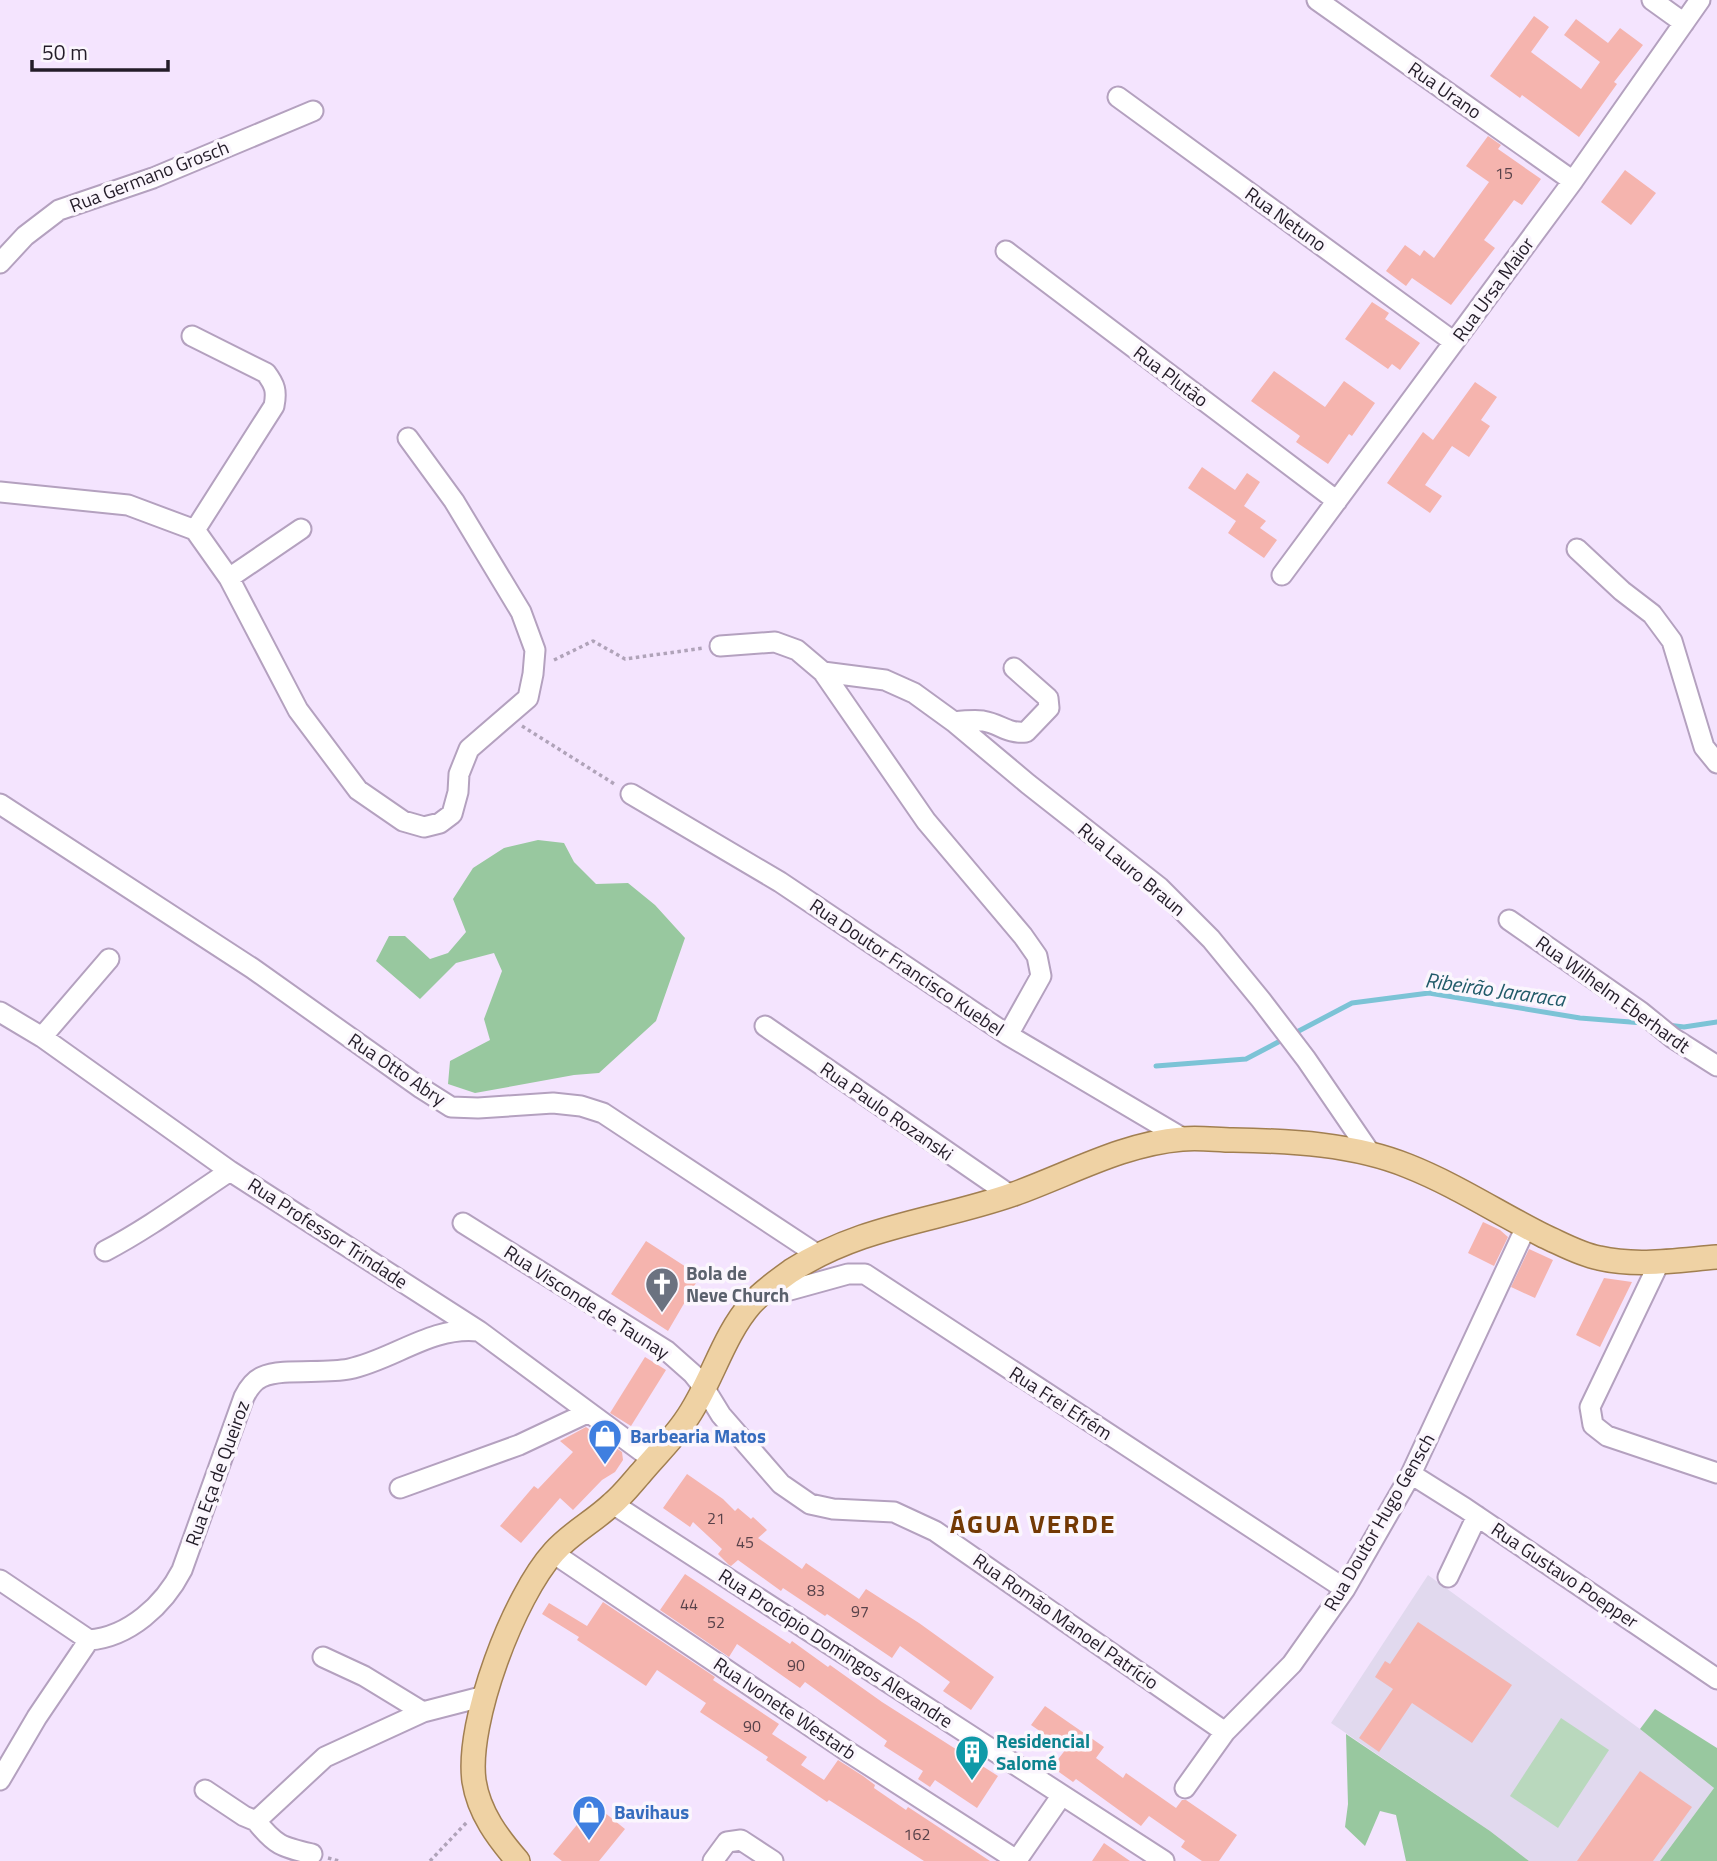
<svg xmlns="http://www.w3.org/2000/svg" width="1717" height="1861" viewBox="0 0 1717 1861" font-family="'Titillium Web',sans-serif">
<rect width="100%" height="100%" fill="#f4e4fe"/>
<path fill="#e1d9ee" d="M1428,1575L1640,1729L1714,1788L1660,1861H1529L1490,1831L1331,1723Z"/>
<path fill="#b9d8bd" d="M1561,1718L1609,1750L1558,1828L1510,1796Z"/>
<path fill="#98c89f" d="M538,840L564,843L574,862L596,884L628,883L655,905L685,938L656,1021L599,1073L574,1075L475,1093L448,1084L450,1061L490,1040L484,1019L502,971L494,953L456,963L420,999L376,961L389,936H405L430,959L448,953L466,932L453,899L473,868L504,848Z
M1655,1709L1717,1748V1861H1660L1714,1788L1640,1729Z
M1346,1734L1490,1831L1529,1861H1406L1396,1815L1380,1811L1365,1846L1345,1827L1348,1804Z"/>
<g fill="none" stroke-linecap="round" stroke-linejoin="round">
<path stroke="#7cc3d6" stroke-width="5" d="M1667,1025L1684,1027L1717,1022
M1293,1034L1352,1003L1429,993L1580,1018L1643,1023
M1156,1066L1246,1059L1284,1039"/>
</g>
<path fill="#f5b4ae" d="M1534,16L1549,27L1531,52L1581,89L1600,62L1564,35L1576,19L1608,43L1620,28L1643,45L1614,82L1617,84L1579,137L1522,95L1520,98L1490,76Z
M1488,136L1501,145L1498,149L1541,179L1522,205L1514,200L1484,240L1495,248L1451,305L1412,278L1406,286L1386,271L1405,245L1420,256L1424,250L1434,258L1489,182L1466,166Z
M1625,170L1656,193L1631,225L1601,202Z
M1372,302L1389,313L1385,319L1420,343L1400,370L1392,364L1388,369L1345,339Z
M1274,371L1325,407L1344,381L1375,403L1352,436L1349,434L1328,464L1296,442L1300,436L1251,401Z
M1475,382L1497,397L1481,420L1490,426L1469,457L1452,446L1425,485L1442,496L1430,513L1387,483L1423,432L1433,440Z
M1202,467L1235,490L1247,473L1260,482L1244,506L1266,521L1260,528L1277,540L1264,558L1228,533L1236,521L1188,488Z
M1483,1222L1500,1230L1508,1237L1494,1266L1468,1253Z
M646,1241L700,1276L668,1331L611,1294Z
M1529,1249L1553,1260L1535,1298L1511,1287Z
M1604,1278L1632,1282L1600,1347L1576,1335Z
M645,1357L666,1370L631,1426L610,1413Z
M586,1427L622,1452L623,1460L615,1472L602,1480L573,1510L560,1498L521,1543L500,1526L534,1486L538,1489L573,1452L560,1441Z
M687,1474L723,1499L735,1511L738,1508L751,1519L753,1517L767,1530L758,1538L802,1569L806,1563L859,1599L866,1589L919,1623L994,1677L971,1710L943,1691L950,1682L900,1646L892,1658L827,1614L825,1616L783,1588L781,1591L738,1560L731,1566L729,1565L718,1554L722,1549L693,1522L690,1527L663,1508Z
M685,1574L790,1644L792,1641L828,1667L830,1665L882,1702L998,1776L977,1808L935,1780L930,1787L918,1779L923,1771L884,1746L887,1741L805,1682L800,1688L737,1644L729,1657L660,1610Z
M603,1602L715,1677L713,1680L779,1724L772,1734L807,1757L801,1765L824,1780L838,1760L863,1776L875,1785L874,1788L906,1810L908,1807L990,1861H924L829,1800L827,1802L766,1760L768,1757L700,1712L706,1703L657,1670L646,1686L577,1640L579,1637L542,1614L549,1603L587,1626Z
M1418,1622L1512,1685L1472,1743L1412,1703L1379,1752L1359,1738L1393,1689L1375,1677L1385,1661L1390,1664Z
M1045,1706L1104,1747L1096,1758L1123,1778L1126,1773L1176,1808L1182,1800H1186L1237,1835L1219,1861H1202L1181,1847L1185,1841L1149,1816L1141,1826L1076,1779L1073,1782L1052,1767L1066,1749L1031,1725Z
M1640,1771L1692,1807L1653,1861H1577Z
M594,1804L625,1829L599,1861H562L553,1854Z
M1104,1843L1130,1861H1092Z"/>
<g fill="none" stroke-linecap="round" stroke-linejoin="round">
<g stroke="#b4a1bf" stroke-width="23">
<path id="minor" d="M1317,0L1573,181
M1652,0L1684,23
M1118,97L1454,342
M1006,251L1337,501
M0,263L25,236L59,210L153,178L313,111
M192,336L266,373C275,385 277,391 274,406L195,530
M0,492L128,505L195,530L229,578L298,710L358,790L403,821L424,827L440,823L452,814L458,792L459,774L469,749L528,698L533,674L535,650L521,612L454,501L408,438
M1577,549L1622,591L1652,614L1672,641L1704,747L1717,763
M1282,575L1573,181L1700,0
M229,578L301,529
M720,646L775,642L797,650L823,672L926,821L1023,936L1037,956L1041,976L1008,1035
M823,672L885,680L914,693L954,722L1028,784L1159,887L1211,939L1261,1000L1306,1059L1371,1154
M954,722C963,721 974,720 983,721C1001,724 1007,734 1026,732L1049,708L1048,698L1014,668
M631,794L780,882L1008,1035L1184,1139
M0,804L252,968L421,1088L451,1107L478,1108L553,1103L581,1106L603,1113L818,1255
M1509,920L1641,1012L1673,1038L1717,1066
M0,1012L42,1037L230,1171L479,1331L652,1459
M765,1026L1010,1195
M42,1037L109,959
M463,1223L667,1351L693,1374L705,1389L721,1415L781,1484L810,1504L833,1509L894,1512L935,1531L1225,1732
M105,1251C149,1228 189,1198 230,1171
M1660,1261L1590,1407L1593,1425L1607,1436L1717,1473
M762,1292L790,1290L848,1274H865L1345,1589
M1411,1474L1465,1508L1717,1679
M400,1488L519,1445L587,1413
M613,1504L1164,1861
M553,1553L850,1753L1018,1861
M1448,1577L1477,1516
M0,1580L89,1640C129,1637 164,1605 182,1570L244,1397C248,1389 253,1381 262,1377C282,1368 324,1374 349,1369C393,1360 431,1326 478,1331
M323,1657L364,1676L423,1712
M0,1780L37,1717L89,1640
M1185,1788L1225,1732L1292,1664L1345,1589L1411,1474L1526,1227
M205,1790L244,1816L256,1821L325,1757L423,1712L485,1696
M256,1821C276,1846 282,1847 312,1854
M1017,1860L1062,1795
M713,1861L727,1842L741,1840L773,1861"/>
</g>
<g stroke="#a17f51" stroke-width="26">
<path id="major" d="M518,1861C498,1838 479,1813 474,1781C466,1722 514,1596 554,1552C572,1532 593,1522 612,1504C623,1495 632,1483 641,1473C655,1456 672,1440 685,1421C711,1385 722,1337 751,1304C763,1291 777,1281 791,1271C862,1225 937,1221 1014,1194C1070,1174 1122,1144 1182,1139C1199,1137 1217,1140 1233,1140C1291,1141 1354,1144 1408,1166C1456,1185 1498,1213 1544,1236C1562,1244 1579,1254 1599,1258C1637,1267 1679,1260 1717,1257"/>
</g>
<path stroke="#b0a3b9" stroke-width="3.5" stroke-dasharray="3.5 3.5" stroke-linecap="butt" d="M554,660L593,641L625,659L704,648
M522,726L616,785
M328,1858L339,1861
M430,1861L468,1821"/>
<use href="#minor" stroke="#fff" stroke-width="19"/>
<use href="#major" stroke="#efd2a4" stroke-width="23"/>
</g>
<defs>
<g id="church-pin" transform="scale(1.75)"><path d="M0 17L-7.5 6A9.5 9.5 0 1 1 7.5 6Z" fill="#6b7280" stroke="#fbf6fd"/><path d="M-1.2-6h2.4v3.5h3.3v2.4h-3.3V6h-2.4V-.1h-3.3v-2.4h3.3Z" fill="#fff"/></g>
<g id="shop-pin" transform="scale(1.75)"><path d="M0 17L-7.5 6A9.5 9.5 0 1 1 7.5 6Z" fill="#3f7fe0" stroke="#fbf6fd"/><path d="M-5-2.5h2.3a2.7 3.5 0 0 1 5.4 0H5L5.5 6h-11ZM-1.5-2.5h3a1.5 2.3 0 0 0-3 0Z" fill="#fff"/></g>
<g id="building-pin" transform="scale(1.75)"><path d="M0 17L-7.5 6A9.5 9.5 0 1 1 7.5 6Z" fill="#0f9aa8" stroke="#fbf6fd"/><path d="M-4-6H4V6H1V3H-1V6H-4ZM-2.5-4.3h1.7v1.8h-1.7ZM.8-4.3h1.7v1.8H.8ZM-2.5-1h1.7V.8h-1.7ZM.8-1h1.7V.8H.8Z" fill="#fff"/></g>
</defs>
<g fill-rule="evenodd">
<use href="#church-pin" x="662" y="1284"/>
<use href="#shop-pin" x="605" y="1436"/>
<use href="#building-pin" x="972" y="1752"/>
<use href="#shop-pin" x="589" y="1812"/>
</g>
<g text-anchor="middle" stroke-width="7" stroke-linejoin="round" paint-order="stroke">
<g font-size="16" fill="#58424a">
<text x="1504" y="179">15</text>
<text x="716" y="1524">21</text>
<text x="745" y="1548">45</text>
<text x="816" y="1596">83</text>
<text x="689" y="1610">44</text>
<text x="860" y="1617">97</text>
<text x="716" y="1628">52</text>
<text x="796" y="1671">90</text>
<text x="752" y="1732">90</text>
<text x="917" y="1840">162</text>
</g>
<g font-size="19" fill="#231c28" stroke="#fbf6fd">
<text transform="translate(1445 90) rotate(35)" y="7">Rua Urano</text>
<text transform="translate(149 176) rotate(-21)" y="7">Rua Germano Grosch</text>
<text transform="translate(1286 219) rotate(36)" y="7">Rua Netuno</text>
<text transform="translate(1493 289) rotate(-54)" y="7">Rua Ursa Maior</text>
<text transform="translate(1171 376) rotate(37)" y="7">Rua Plutão</text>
<text transform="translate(1132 869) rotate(40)" y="7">Rua Lauro Braun</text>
<text transform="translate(907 967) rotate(34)" y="7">Rua Doutor Francisco Kuebel</text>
<text transform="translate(1613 994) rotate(36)" y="7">Rua Wilhelm Eberhardt</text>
<text transform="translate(397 1069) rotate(34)" y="7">Rua Otto Abry</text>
<text transform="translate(887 1111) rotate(35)" y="7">Rua Paulo Rozanski</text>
<text transform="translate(328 1233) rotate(33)" y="7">Rua Professor Trindade</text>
<text transform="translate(587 1302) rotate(33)" y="7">Rua Visconde de Taunay</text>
<text transform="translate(1061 1403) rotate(33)" y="7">Rua Frei Efrém</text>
<text transform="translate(217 1473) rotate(-70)" y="7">Rua Eça de Queiroz</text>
<text transform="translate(1379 1522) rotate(-60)" y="7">Rua Doutor Hugo Gensch</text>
<text transform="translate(1565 1575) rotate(34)" y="7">Rua Gustavo Poepper</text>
<text transform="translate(1066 1621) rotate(35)" y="7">Rua Romão Manoel Patrício</text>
<text transform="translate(836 1648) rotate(33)" y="7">Rua Procópio Domingos Alexandre</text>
<text transform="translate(785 1708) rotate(34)" y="7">Rua Ivonete Westarb</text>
</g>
<g font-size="19" font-weight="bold" fill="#5b616d" stroke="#fbf6fd" text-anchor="start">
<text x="686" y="1280">Bola de<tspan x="686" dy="22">Neve Church</tspan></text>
</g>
<g font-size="19" font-weight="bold" fill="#366cbe" stroke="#fbf6fd" text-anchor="start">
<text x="630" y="1443">Barbearia Matos</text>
<text x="614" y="1819">Bavihaus</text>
</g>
<g font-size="19" font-weight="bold" fill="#0d838f" stroke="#fbf6fd" text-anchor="start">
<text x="996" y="1748">Residencial<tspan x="996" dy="22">Salomé</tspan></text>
</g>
<g font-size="21" font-style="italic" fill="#215b69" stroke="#fbf6fd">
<text transform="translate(1495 990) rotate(8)" y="7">Ribeirão Jararaca</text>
</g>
<g font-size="26" font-weight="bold" letter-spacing="2" fill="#733904" stroke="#fbf6fd">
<text x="1033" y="1533">ÁGUA VERDE</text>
</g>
</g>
<path d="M32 60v10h136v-10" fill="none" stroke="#231c28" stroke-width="3.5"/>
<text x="42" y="60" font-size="21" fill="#231c28" stroke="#fbf6fd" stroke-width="5" paint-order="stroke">50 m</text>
</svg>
